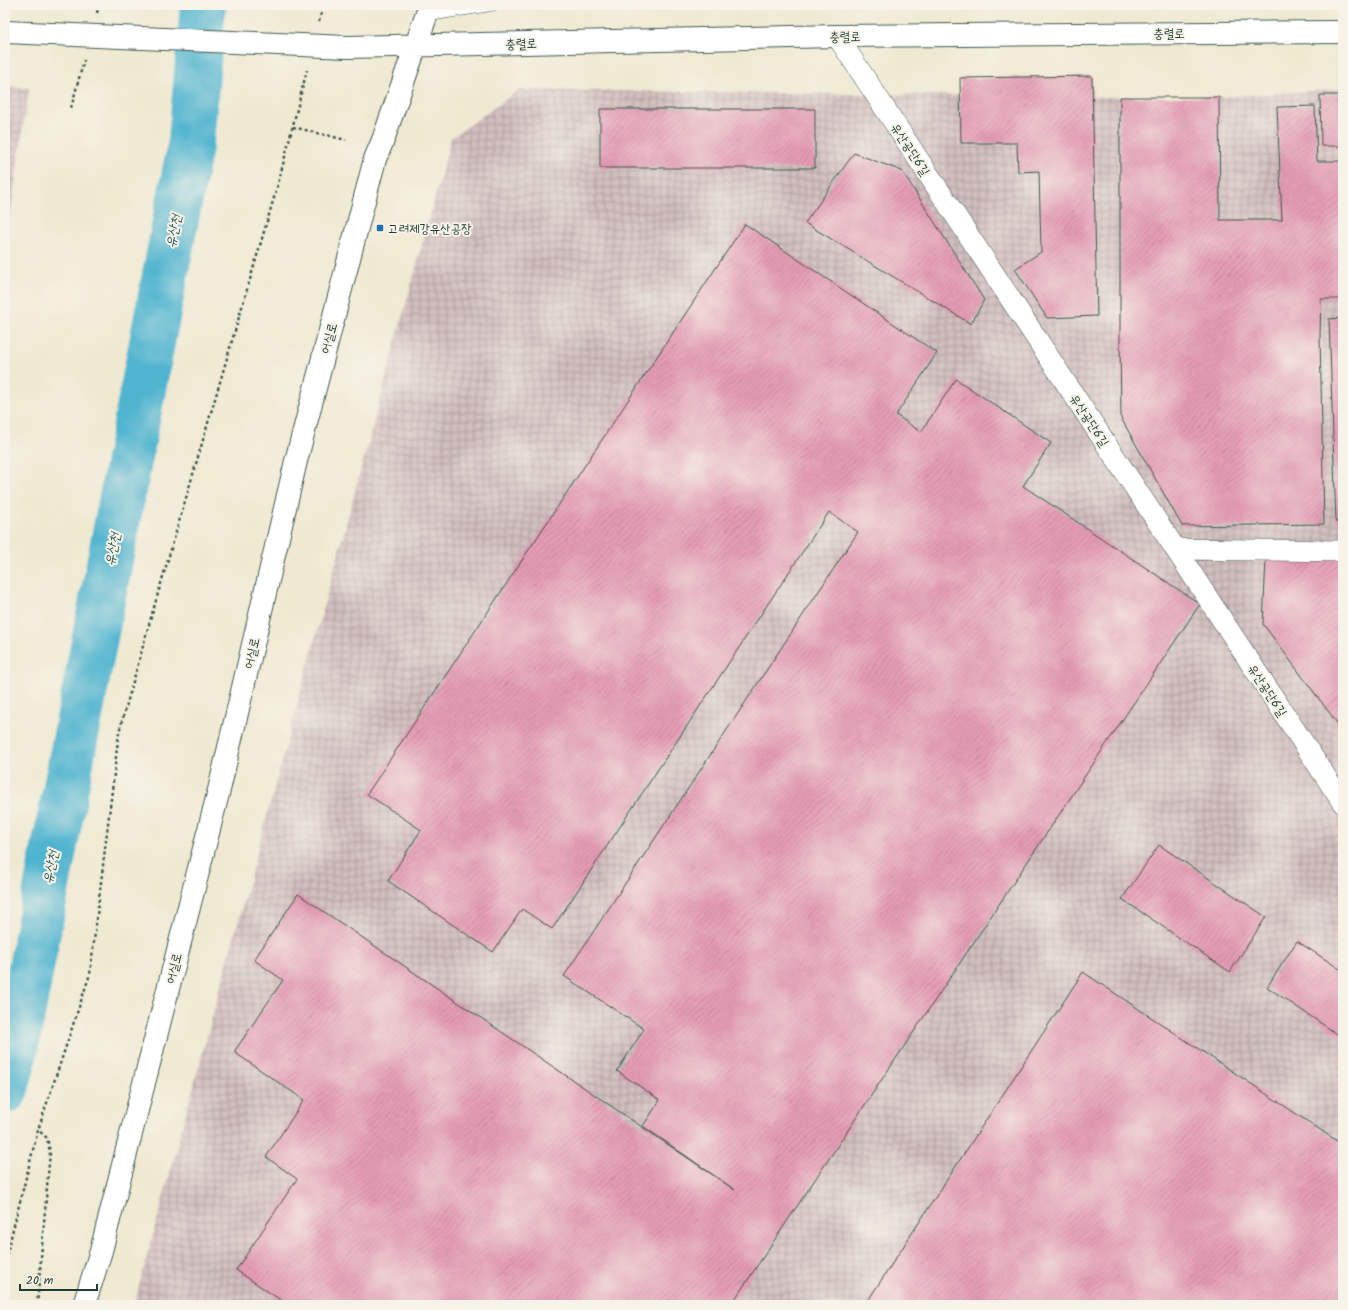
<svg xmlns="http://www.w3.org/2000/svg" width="1348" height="1310" viewBox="0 0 1348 1310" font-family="Kalam,'Poor Story',sans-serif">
<defs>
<pattern id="industrial-grid" width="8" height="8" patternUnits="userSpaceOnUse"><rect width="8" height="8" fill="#d2bfc0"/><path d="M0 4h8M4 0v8" fill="none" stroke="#aa9c9d"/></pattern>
<pattern id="building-hatch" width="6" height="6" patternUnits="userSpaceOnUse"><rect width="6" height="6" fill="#e59bb5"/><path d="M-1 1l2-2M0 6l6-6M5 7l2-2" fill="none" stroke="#b98094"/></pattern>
</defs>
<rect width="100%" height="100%" fill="#f7f3e8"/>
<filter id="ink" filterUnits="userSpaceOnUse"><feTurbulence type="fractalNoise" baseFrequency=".025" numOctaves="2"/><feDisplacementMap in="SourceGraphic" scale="8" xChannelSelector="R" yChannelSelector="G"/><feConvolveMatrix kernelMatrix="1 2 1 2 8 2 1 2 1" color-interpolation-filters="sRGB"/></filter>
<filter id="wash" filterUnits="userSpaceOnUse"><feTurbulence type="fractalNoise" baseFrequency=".012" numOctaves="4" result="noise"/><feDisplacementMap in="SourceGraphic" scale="16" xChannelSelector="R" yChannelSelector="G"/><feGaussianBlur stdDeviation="0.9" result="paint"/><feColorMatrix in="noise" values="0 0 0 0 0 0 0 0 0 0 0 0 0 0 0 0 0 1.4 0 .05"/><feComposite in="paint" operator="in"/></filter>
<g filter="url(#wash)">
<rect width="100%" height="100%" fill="#efe9d1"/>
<path fill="url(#industrial-grid)" d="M5,86L29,88L5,251Z
M1343,89V1305H134L451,138L519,90L1120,97H1219Z"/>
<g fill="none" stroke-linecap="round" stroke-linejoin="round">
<path stroke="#50b4cf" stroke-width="46" d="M5,1091L13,1061L191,141L203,5"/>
</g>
<g id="blocks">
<path fill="url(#building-hatch)" d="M1092,76L1097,316L1047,318L1015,269L1041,252L1039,171L1018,172L1017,143H961L960,78Z
M1320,95H1343V146H1321Z
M1120,97H1219L1220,220H1282L1277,107L1315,106L1317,161H1343V299H1321L1320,335L1324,524L1182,526L1121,418L1120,339Z
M600,109H815V168H600Z
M854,153L902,171L984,300L971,324L805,223Z
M745,224L937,353L896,415L921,432L956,379L1051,443L1023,486L1200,604L731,1305H288L236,1270L297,1179L266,1157L304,1100L234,1052L283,980L254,960L298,894L735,1190L643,1126L660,1100L617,1071L644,1029L564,976L858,532L829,512L552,929L522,909L493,952L388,881L421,830L367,794Z
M1343,318V522H1336L1329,319Z
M1343,556V731L1263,624L1266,558Z
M1159,845L1266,917L1230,972L1122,899Z
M1297,941L1343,971V1038L1267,987Z
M1083,972L1343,1145V1305H865Z"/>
</g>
</g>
<g filter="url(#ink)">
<use href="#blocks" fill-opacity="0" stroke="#3e574c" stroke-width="1"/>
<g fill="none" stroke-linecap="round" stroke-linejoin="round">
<g stroke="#3e574c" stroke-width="12">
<path id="service" d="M426,16L493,5"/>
</g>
<g stroke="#3e574c" stroke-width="22">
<path id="minor" d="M837,36L1343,803
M1175,549L1343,551"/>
</g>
<g stroke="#3e574c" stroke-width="24">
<path id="secondary" d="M347,47L837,36L1343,32
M84,1305L101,1251L219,790L296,461L375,159L383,140L430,5"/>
</g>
<path stroke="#3e574c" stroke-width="2.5" stroke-dasharray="3 3" stroke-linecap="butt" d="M97,13L99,5
M319,22L323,5
M71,108L84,60
M293,127L346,140
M5,1261L38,1130L90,974L119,732L152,614L278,184L307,70
M37,1305L50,1152L47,1138L38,1130"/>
<use href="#service" stroke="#fff" stroke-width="11"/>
<use href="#minor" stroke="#fff" stroke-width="21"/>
<use href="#secondary" stroke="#fff" stroke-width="22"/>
<g stroke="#3e574c" stroke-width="24" stroke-linecap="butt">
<path id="secondary-bridge" d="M6,32L347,47"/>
</g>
<use href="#secondary-bridge" stroke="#fff" stroke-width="22"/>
</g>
</g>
<rect fill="#1f6fb2" stroke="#f7f3e8" stroke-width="1.5" x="376" y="224" width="8" height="8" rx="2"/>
<g text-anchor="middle" stroke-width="4" stroke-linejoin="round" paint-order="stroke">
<g font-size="13" fill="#1f3d34" stroke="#f7f3e8">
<text x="1169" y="38">충렬로</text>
<text transform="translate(845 36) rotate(-1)" y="5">충렬로</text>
<text transform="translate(521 43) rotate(-2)" y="5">충렬로</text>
<text transform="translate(911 149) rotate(57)" y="5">유산공단6길</text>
<text transform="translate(328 338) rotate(-75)" y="5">어실로</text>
<text transform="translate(1090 420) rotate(57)" y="5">유산공단6길</text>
<text transform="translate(251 653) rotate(-77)" y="5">어실로</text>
<text transform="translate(1268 690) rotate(57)" y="5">유산공단6길</text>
<text transform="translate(173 968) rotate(-76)" y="5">어실로</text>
</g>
<g font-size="13" fill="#1f3d34" stroke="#f7f3e8" text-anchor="start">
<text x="388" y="233">고려제강유산공장</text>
</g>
<g font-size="14" font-style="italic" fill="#2b5b5b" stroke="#f7f3e8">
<text transform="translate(173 231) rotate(-79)" y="5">유산천</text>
<text transform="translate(112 549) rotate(-79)" y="5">유산천</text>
<text transform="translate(50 867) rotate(-79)" y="5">유산천</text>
</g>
</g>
<rect width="1348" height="1310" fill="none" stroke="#f7f3e8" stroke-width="20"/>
<path d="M20 1284v6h77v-6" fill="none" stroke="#1f3d34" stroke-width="2"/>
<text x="26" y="1284" font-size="12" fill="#1f3d34" stroke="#f7f3e8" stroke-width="3" paint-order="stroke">20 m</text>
</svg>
